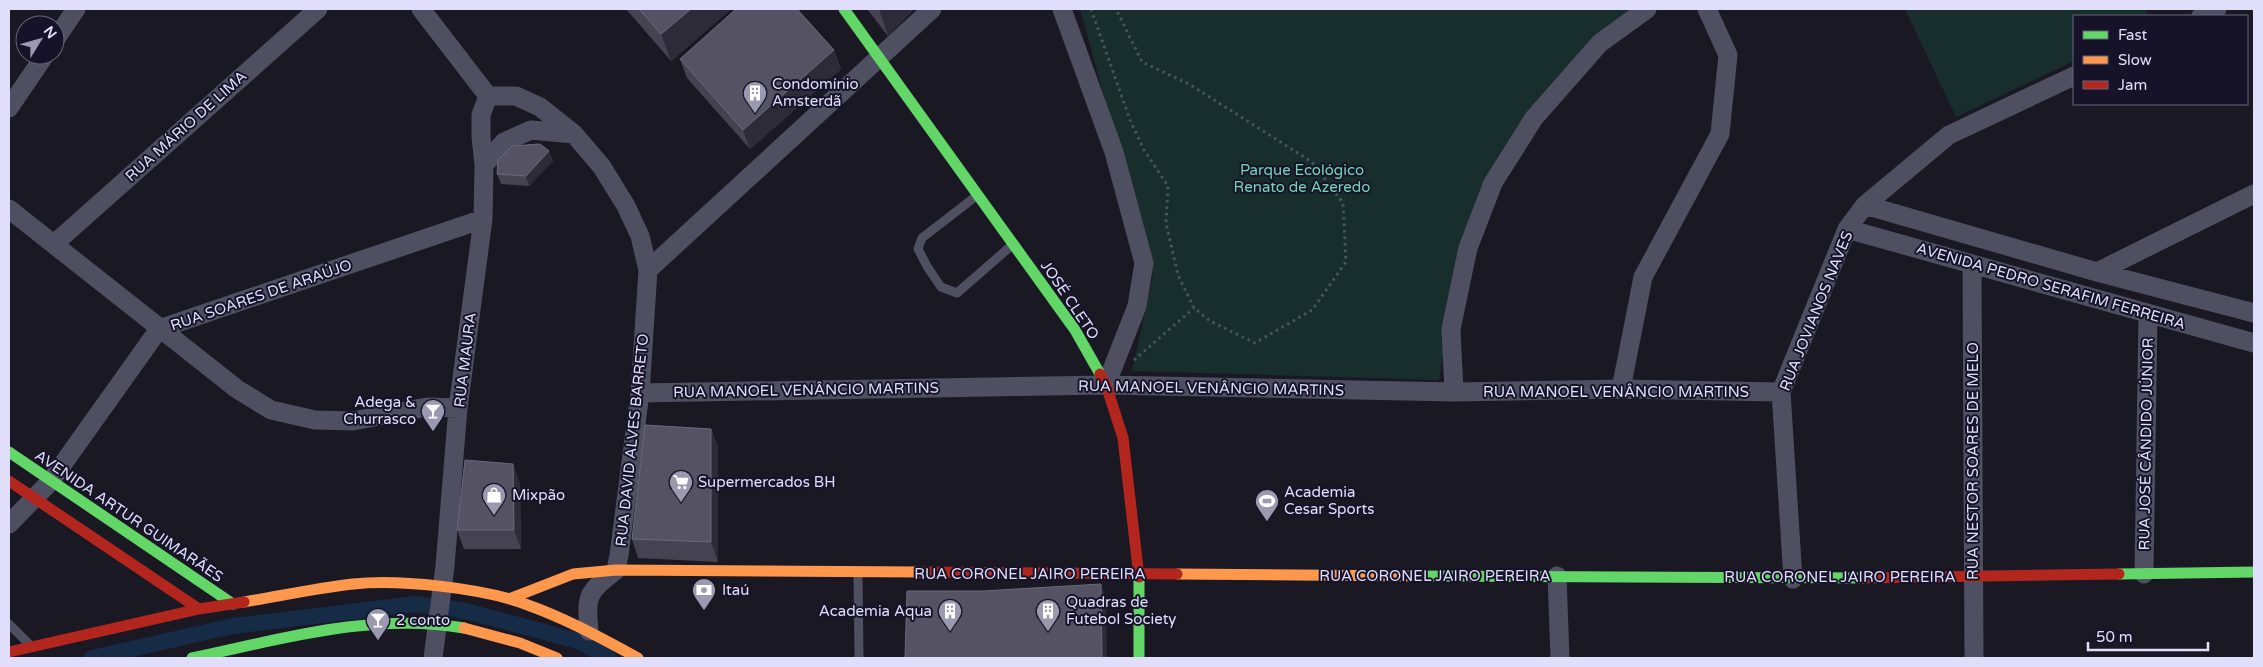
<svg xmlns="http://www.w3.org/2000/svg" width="2263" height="667" viewBox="0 0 2263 667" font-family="'Varela Round',sans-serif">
<rect width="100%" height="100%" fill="#1a1823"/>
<path fill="#172e2d" d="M1080,9H1639L1530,118L1463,233L1439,380L1132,371L1153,275Z
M1905,9H2145L2149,16H2074V61L1956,117Z"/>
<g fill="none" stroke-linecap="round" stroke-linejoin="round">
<path stroke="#152b46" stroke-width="16" d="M92,658L233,626L415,604L466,611L578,641L609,658"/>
<path stroke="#48545e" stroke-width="3" stroke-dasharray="2.5 4" stroke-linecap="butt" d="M1091,9L1130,120L1144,150L1168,186L1166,223L1178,275L1194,308L1210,321L1255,343L1312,310L1346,262L1343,203L1312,162L1189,84L1142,62L1116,9
M1134,360L1194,308"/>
<path stroke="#4f4f62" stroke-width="9" d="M975,197L922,238L918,249L928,268L941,287L957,293L1011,246
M858,573L859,658
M9,624L28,643"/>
<path stroke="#4f4f62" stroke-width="19" d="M421,9L488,96
M1062,9L1114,152L1144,263L1137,306L1106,385
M2201,16L2217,9
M55,40L76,9
M488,96H516L540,107L574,134L602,167L626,206L640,236L648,270L640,393L619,555L616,570C587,593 586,594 589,631
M9,108L45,55
M484,165L504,142L531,130L574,134
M1865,205L2097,272L2254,313
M9,209L237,389L271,410L315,420L353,421L427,407L458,408
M1847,229L2254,343
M54,244L318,9
M1972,264L1974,658
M648,270L932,9
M2097,272L2254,194
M1621,389L1643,277L1720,134L1728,55L1707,9
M1454,392L1451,329L1468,248L1493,183L1534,118L1600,43L1647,9
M640,393L1106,385L1454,392L1621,389L1781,392
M9,524L50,482L159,329L483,219
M2144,574L2148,314
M1557,576L1560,658
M1793,579L1781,392L1847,229L1865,205L1949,135L2074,76
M433,658L445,566L458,408L483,219L484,165L481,137V115L488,96"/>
<path stroke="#63d668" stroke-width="11" d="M844,9L1075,330L1100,374
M9,452L233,604
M2119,574L2254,572
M1415,576L1863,578
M1139,577V658
M192,658C281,639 373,612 464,628"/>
<path stroke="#ff974d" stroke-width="11" d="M1177,574L1415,576
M509,599L573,574L616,570L920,572
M244,602C280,596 317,588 353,584C399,579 482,588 525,604C565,618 601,638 638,658
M464,628L520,643L557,658"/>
<path stroke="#b3261e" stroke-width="11" d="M1100,374L1106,385L1123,438L1139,577
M9,481L199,609
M920,572L1177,574
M1863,578L2119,574
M9,652L199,609L244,602"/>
</g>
<path fill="#454351" d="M626,9H731L671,61Z
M867,9H914L888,36Z
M834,50L841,69L750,149L687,78L680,59Z
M549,151L553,161L529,186L501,184L497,174Z
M711,429L718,448V562L638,558L632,539Z
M513,464L520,484L521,549H464L457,530Z"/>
<path fill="#2d2b37" d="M691,9H731L671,61L661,34Z
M879,9H914L888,36Z
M834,50L841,69L750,149L743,130Z
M549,151L553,161L529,186L526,176Z
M711,429L718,448V562L711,542Z
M513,464L520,484L521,549L514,530Z
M1101,584L1106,599L1107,658H1102Z"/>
<path fill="#555363" stroke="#6b697b" d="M639,9H691L661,34Z
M736,9H797L834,50L743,130L680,59Z
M540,144L549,151L526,176L497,174L498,160L512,146Z
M645,425L711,429V542L632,539Z
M465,460L513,464L514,530H457Z
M1101,584L1102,658H905L907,591H983Z"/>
<defs>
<g id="building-pin" transform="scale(1.25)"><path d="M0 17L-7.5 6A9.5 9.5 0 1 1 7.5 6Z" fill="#9b99af" stroke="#161328"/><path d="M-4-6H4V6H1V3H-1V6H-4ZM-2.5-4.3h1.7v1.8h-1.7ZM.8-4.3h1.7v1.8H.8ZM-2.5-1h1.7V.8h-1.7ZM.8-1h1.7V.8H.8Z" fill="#fff"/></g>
<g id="bar-pin" transform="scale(1.25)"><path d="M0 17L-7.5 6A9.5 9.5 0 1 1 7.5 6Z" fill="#9b99af" stroke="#161328"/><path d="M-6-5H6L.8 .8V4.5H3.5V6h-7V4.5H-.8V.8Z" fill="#fff"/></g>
<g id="supermarket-pin" transform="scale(1.25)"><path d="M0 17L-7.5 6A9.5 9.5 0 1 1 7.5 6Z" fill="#9b99af" stroke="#161328"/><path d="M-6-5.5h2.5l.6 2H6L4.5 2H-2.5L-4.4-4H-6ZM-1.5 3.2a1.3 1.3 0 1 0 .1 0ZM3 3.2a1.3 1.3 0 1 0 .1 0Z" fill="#fff"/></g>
<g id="shop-pin" transform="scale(1.25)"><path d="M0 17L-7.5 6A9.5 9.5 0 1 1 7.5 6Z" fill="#9b99af" stroke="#161328"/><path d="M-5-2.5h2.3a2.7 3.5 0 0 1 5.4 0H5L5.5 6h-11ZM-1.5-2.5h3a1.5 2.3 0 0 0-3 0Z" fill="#fff"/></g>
<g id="stadium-pin" transform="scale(1.25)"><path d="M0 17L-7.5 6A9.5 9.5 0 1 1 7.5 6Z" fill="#9b99af" stroke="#161328"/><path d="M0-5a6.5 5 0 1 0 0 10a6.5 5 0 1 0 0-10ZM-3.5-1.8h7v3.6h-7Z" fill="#fff"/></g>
<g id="bank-pin" transform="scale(1.25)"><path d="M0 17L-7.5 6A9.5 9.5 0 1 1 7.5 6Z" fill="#9b99af" stroke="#161328"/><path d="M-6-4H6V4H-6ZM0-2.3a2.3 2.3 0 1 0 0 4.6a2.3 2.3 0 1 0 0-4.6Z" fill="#fff"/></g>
</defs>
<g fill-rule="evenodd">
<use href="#building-pin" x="755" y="93"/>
<use href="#bar-pin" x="433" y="411"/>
<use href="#supermarket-pin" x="681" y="482"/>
<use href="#shop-pin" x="494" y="495"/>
<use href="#stadium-pin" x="1267" y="501"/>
<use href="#bank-pin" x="704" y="590"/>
<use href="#building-pin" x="950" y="611"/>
<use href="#building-pin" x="1048" y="611"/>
<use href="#bar-pin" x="378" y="620"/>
</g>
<g text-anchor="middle" stroke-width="4" stroke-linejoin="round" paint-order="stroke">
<g font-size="15" fill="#e0defb" stroke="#161328" text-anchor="start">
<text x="772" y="89">Condomínio<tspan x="772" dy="17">Amsterdã</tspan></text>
<text x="416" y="407" text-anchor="end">Adega &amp;<tspan x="416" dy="17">Churrasco</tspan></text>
<text x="698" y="487">Supermercados BH</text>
<text x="1284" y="497">Academia<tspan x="1284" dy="17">Cesar Sports</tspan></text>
<text x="512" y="500">Mixpão</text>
<text x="722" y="595">Itaú</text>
<text x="1066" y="607">Quadras de<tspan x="1066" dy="17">Futebol Society</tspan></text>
<text x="932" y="616" text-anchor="end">Academia Aqua</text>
<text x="396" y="625">2 conto</text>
</g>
<g font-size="15" fill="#e0defb" stroke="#161328">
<text transform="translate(186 126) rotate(-42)" y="5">RUA MÁRIO DE LIMA</text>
<text transform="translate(2051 286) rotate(16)" y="5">AVENIDA PEDRO SERAFIM FERREIRA</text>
<text transform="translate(261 295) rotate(-19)" y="5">RUA SOARES DE ARAÚJO</text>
<text transform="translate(1070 300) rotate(56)" y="5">JOSÉ CLETO</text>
<text transform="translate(1816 311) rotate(-68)" y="5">RUA JOVIANOS NAVES</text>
<text transform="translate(465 360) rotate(-83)" y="5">RUA MAURA</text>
<text transform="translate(1211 388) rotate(1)" y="5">RUA MANOEL VENÂNCIO MARTINS</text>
<text transform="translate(806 390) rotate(-1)" y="5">RUA MANOEL VENÂNCIO MARTINS</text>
<text x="1616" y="397">RUA MANOEL VENÂNCIO MARTINS</text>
<text transform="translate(632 440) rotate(-84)" y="5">RUA DAVID ALVES BARRETO</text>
<text transform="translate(2146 444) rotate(-89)" y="5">RUA JOSÉ CÂNDIDO JÚNIOR</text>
<text transform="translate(1973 461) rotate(-90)" y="5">RUA NESTOR SOARES DE MELO</text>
<text transform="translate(129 516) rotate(34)" y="5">AVENIDA ARTUR GUIMARÃES</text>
<text x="1030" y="579">RUA CORONEL JAIRO PEREIRA</text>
<text x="1435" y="581">RUA CORONEL JAIRO PEREIRA</text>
<text x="1840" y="582">RUA CORONEL JAIRO PEREIRA</text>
</g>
<g font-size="15" fill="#71d4b5" stroke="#161328">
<text x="1302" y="175">Parque Ecológico<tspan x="1302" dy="17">Renato de Azeredo</tspan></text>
</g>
</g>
<rect width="2263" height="667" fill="none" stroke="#e0defb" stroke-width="20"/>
<rect x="2073" y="15" width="175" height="90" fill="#161328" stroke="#67647c"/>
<rect x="2083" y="31" width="25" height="8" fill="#63d668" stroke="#67647c"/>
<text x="2118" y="40" font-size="15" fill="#e0defb">Fast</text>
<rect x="2083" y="56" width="25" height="8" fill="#ff974d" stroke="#67647c"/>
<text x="2118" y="65" font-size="15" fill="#e0defb">Slow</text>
<rect x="2083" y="81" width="25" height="8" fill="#b3261e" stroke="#67647c"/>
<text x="2118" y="90" font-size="15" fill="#e0defb">Jam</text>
<g transform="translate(40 40) rotate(53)"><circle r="24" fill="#161328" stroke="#67647c"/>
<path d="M0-4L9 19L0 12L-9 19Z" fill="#9b99af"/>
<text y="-8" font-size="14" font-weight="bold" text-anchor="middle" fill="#e0defb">N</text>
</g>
<path d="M2088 642v8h120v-8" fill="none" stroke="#e0defb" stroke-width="2.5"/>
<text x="2096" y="642" font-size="15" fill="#e0defb" stroke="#161328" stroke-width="4" paint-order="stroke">50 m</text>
</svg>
